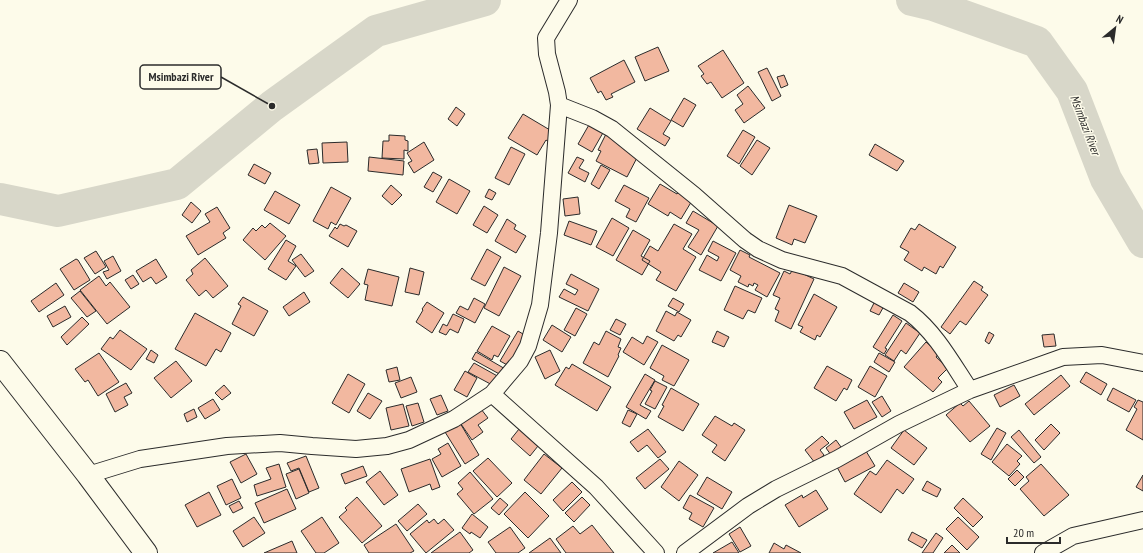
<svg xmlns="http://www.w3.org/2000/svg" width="1143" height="553" viewBox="0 0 1143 553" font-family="'PT Sans Narrow',sans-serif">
<rect width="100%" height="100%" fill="#fdfbea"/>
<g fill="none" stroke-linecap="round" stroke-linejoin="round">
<path stroke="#d8d7c9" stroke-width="32" d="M912,0L933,5L1037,42L1072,91L1106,179L1143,242
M0,199L58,211L177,184L272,106L376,31L485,0"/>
</g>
<path fill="#f2b8a0" stroke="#2b2b2b" d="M658,47L669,71L645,81L635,57Z
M723,50L744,83L722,98L711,82L707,84L701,76L704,74L698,66Z
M624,60L635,82L611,94L613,97L606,100L601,91L598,93L590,78Z
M767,68L781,96L772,101L758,72Z
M784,75L788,85L781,88L777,77Z
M748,86L765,108L744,123L735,110L743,104L737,95Z
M684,98L696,105L683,127L671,120Z
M456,107L465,114L457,126L448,119Z
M650,108L671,121L663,134L670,138L665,146L637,129Z
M523,114L555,133L549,142L546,140L537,155L508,138Z
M590,123L604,131L592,152L578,144Z
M743,130L755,137L739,164L727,156Z
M606,134L640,152L627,177L596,161L601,151L598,150Z
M389,135L405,136V140L408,141V151L404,150V159L382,158L383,141H389Z
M757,140L770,148L752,175L740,166Z
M347,142L348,162L323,163L322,143Z
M424,142L434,160L414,173L408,163L412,161L407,153Z
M875,144L904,161L897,171L869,155Z
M511,147L525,154L509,185L495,178Z
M317,149L319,163L309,164L307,150Z
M369,157L404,161L403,175L368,171Z
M577,157L584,160L579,168L589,173L585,182L568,173Z
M254,164L271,173L265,184L248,175Z
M601,165L610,170L599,189L591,184Z
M433,172L442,177L433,192L424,187Z
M449,179L470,191L457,214L436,202Z
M660,184L677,194L679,191L693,199L681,219L670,212L668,216L648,204Z
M391,185L402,195L392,205L382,196Z
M624,185L649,198L636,222L626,217L630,209L615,201Z
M331,187L351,198L336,225L331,222L328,229L313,221Z
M489,189L496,193L492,200L485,197Z
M275,191L300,205L289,224L264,210Z
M578,197L580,214L565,216L563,199Z
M191,202L201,211L192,223L182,215Z
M789,205L817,216L805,243L794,239L792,245L776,238Z
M484,206L498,215L487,233L473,225Z
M217,207L230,228L223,233L226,238L198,255L186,236L210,222L205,214Z
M693,211L718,226L701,255L688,247L699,230L686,223Z
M612,218L629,228L613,256L596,247Z
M507,219L516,225L514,229L526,236L516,253L495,241Z
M569,221L597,231L591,245L564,235Z
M270,223L286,236L265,260L243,240L253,228L256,231L262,225L265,228Z
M340,224L344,226L346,225L357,231L348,247L329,236L335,227L337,229Z
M674,224L692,234L683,249L696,257L676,291L656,280L661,272L642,260L650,246L658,251Z
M919,224L956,247L943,268L940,266L936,274L924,267L922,271L904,260L909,252L900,247L911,228L915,230Z
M633,230L650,240L641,256L650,261L642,275L616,260Z
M286,240L296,246L288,261L296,266L286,280L268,269Z
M713,241L736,253L721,281L699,270L707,255L717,261L719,257L708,251Z
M487,249L501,257L485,286L471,279Z
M740,250L750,255L749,257L780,273L767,297L755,290L758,285L754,283L753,286L749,284L748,287L738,282L741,276L730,270Z
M96,251L106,267L95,274L84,258Z
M301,254L314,271L305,277L292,260Z
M113,256L121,271L107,279L103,272L109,270L104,261Z
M205,258L228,286L213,298L206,290L199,296L186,280L193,274L191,270Z
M76,259L78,260L90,280L74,290L60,269Z
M156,259L167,277L156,284L151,277L143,282L136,271Z
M504,267L521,276L499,316L484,308Z
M342,268L360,284L348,298L330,283Z
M410,268L424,272L419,295L405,292Z
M368,269L399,277L392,306L365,300L368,285L364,284Z
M793,269L814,279L791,329L775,321L779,311L775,309L780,298L773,295L784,271L790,274Z
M571,274L599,289L588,311L559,297L564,289L575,295L578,290L566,284Z
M133,275L139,284L131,289L125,280Z
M99,276L106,286L110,282L130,307L107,324L80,290Z
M974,281L983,287L981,290L988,295L966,325L960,321L950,334L941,327Z
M56,283L64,295L39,312L31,301Z
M904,283L919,292L913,302L898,293Z
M735,286L762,298L755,313L748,310L743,319L724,310Z
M80,291L96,311L87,317L71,298Z
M304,292L310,302L289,316L283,307Z
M814,294L837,307L820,337L817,335L815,340L800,332L803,327L798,325Z
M243,297L268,311L254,336L232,324L241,306L238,304Z
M474,298L485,304L475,323L456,313L460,306L468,310Z
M673,298L684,304L679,312L668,306Z
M875,301L884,306L879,315L870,311Z
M427,302L444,313L432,333L416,322L423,310L422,309Z
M65,306L71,317L53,327L47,316Z
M576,308L587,314L575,336L564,330Z
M666,311L675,316L677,312L691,320L681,337L678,335L674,341L656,331Z
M195,313L231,333L221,352L216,349L206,366L175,349Z
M453,314L464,319L458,333L450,329L446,335L439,332L443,324L447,326Z
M893,315L902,321L885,348L887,349L884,354L873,347Z
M82,317L89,324L67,345L61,337Z
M616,319L626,324L620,335L610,330Z
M906,323L920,333L906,354L901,350L894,361L885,355Z
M552,325L571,337L562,352L543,340Z
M492,326L510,336L498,357L494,355L492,360L477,351Z
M120,330L147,349L131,370L101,349L110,337L113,339Z
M518,331L528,337L511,367L500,361Z
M606,331L621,339L618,347L621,348L618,355L619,356L608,377L583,363L594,342L599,345Z
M717,331L729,337L724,347L712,342Z
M989,332L994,335L989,344L985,341Z
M1054,334L1056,346L1044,347L1042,335Z
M647,336L658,342L644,365L623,352L632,337L643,344Z
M926,342L939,353L936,357L948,368L938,378L942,382L933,392L904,367Z
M662,345L689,360L674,386L662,380L664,376L650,368Z
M151,350L158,355L154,363L146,359Z
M550,350L560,371L545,379L535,357Z
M476,352L507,370L503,376L472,359Z
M99,353L119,382L98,396L88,380L85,382L75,369Z
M879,353L895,362L889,372L874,362Z
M176,361L192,381L171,398L154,378Z
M474,363L501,378L496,387L468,372Z
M572,364L611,387L597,411L555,385L566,367L569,369Z
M827,366L852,380L847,390L844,388L836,401L814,388Z
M870,366L887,376L875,397L858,387Z
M397,367L400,380L389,382L386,370Z
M465,371L477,378L467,397L454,390Z
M1086,372L1107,384L1101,395L1080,382Z
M348,374L365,384L349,413L332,403Z
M645,374L655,380L640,405L651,411L646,419L626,407Z
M1061,375L1070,386L1034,415L1025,404Z
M411,377L417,392L401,398L395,383Z
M655,381L667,387L655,409L645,404L652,391L650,390Z
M126,383L132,393L124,397L128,405L115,412L106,394Z
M224,385L231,393L222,400L215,393Z
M1014,385L1020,396L1000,407L994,395Z
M671,388L699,404L683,431L658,417L664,406L662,405Z
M1113,388L1136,400L1129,412L1107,400Z
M368,393L382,401L370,419L357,411Z
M441,395L448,411L437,415L430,399Z
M882,396L891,411L882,417L872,402Z
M213,399L220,410L205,419L198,408Z
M867,400L877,417L854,429L844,412Z
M1138,400L1143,402V440L1126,430L1137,409L1134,407Z
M969,401L990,426L970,442L946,415L960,403L963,406Z
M418,403L424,422L412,426L406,406Z
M403,404L409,426L391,430L386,408Z
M194,409L197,417L187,422L184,414Z
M481,409L488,418L478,425L483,432L472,440L461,424Z
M628,410L637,414L630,427L622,423Z
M715,416L732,426L734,423L745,430L725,461L712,452L717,445L702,435Z
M460,423L479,455L465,464L445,432Z
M1051,424L1060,433L1044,450L1035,440Z
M997,428L1006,433L991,460L981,454Z
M519,429L538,446L530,456L511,439Z
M648,429L666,452L658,458L647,445L638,452L630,442Z
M904,430L927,448L914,465L891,448Z
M1019,430L1041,457L1034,463L1011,437Z
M822,436L829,443L820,450L824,455L815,463L805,450Z
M836,440L841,447L831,455L826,448Z
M448,443L461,466L442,477L432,459L441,454L438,449Z
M1007,444L1022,456L1017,461L1020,464L1009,476L992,462Z
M866,451L875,466L845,482L837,467Z
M246,454L257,474L241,483L230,462Z
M544,454L562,468L541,494L524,480Z
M306,456L319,488L309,492L299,468L291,471L287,463Z
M488,458L512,483L497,497L473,471Z
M430,459L440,487L432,490L430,484L409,492L401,469Z
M660,459L669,469L645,489L636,478Z
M887,460L914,479L903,494L897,489L881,513L854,494L870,471L876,475Z
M679,461L698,475L679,501L661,487Z
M279,464L286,487L257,496L254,485L271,479L266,468Z
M1041,464L1069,495L1044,516L1020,489L1029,481L1026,477Z
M363,466L367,476L345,484L341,474Z
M299,469L309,493L296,499L286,474Z
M1017,470L1024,477L1015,486L1008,479Z
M380,471L398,495L384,505L366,482Z
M470,472L493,499L474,514L457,494L463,489L458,483Z
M1143,475V491L1136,487Z
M707,477L732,492L722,509L697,494Z
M232,479L241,498L226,505L217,486Z
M927,481L941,489L937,497L922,490Z
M572,482L582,492L563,511L553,500Z
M287,489L296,509L264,523L255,503Z
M816,490L828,509L799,527L785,505L802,495L803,498Z
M209,492L221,515L197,527L185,505Z
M525,492L549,516L528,538L504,514Z
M690,495L714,508L703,527L689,519L692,513L683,508Z
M357,497L382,526L362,543L339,517L347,510L345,508Z
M582,497L590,505L574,522L565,513Z
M500,498L508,505L499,515L491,508Z
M963,498L983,517L973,527L954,508Z
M239,501L243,508L233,513L229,506Z
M418,504L427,514L407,531L398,521Z
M472,514L488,527L480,538L471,532L470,534L462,528Z
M254,517L265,533L243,547L233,531Z
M322,517L339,543L324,553H316L301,531Z
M958,517L979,537L967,550L946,529Z
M434,519L438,524L444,519L454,530L426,553L410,534L427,520L429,523Z
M396,524L414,551L410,553H369L364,545Z
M592,525L614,553H566L556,539L573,526L580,534Z
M510,527L525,548L518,553H496L488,542Z
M740,527L751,546L740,552L729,534Z
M460,532L473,550L469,553H431Z
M912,532L927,540L922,548L908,540Z
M936,533L943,538L933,553H922Z
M550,538L561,553H529Z
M292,541L297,553H264Z
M732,542L739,553H713Z
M774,543L784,549L786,545L801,553H769Z
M952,545L960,553H944Z"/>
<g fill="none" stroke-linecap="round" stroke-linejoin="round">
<g stroke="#2b2b2b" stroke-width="18">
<path id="street" d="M559,105L592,118L612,129L694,195L745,240L758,249L782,260L842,276L910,313C936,333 952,363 970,390
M492,394L596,487L656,553
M88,475L140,459L227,446L280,443L312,446L356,449L387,446L409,440L454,419L492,394L520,361L528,346L540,305L549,233L559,105L557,92L547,54L546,38L569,0
M685,553L748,506L776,489L837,459L899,424L970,390L1063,357L1102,355L1143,363
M1043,553L1073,536L1143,520"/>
</g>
<g stroke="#2b2b2b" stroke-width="24">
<path id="secondary" d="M0,362L88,475L146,553"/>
</g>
<use href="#street" stroke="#fdfbea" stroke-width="16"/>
<use href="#secondary" stroke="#fdfbea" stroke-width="22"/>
</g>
<g text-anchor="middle" stroke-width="3" stroke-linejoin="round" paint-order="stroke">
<g font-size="12" font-style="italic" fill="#2b2b2b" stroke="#fdfbea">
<text transform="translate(1085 125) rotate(69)" y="4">Msimbazi River</text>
</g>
</g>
<path fill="none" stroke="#2b2b2b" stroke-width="1.5" d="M272 106L221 77"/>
<circle fill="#2b2b2b" stroke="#fdfbea" stroke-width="1.5" cx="272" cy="106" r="4"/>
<rect fill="#fdfbea" stroke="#2b2b2b" stroke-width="1.5" x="140" y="65" width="81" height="24" rx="4"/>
<g font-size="12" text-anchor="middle" font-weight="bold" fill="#2b2b2b">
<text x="181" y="81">Msimbazi River</text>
</g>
<g transform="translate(1115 28) rotate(29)" stroke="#fdfbea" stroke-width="3" paint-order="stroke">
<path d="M0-3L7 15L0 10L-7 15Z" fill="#2b2b2b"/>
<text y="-6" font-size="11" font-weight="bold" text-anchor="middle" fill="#2b2b2b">N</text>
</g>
<path d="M1007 537v6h53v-6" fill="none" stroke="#2b2b2b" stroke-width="2"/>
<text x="1013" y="537" font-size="12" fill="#2b2b2b" stroke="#fdfbea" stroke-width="3" paint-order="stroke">20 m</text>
</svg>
